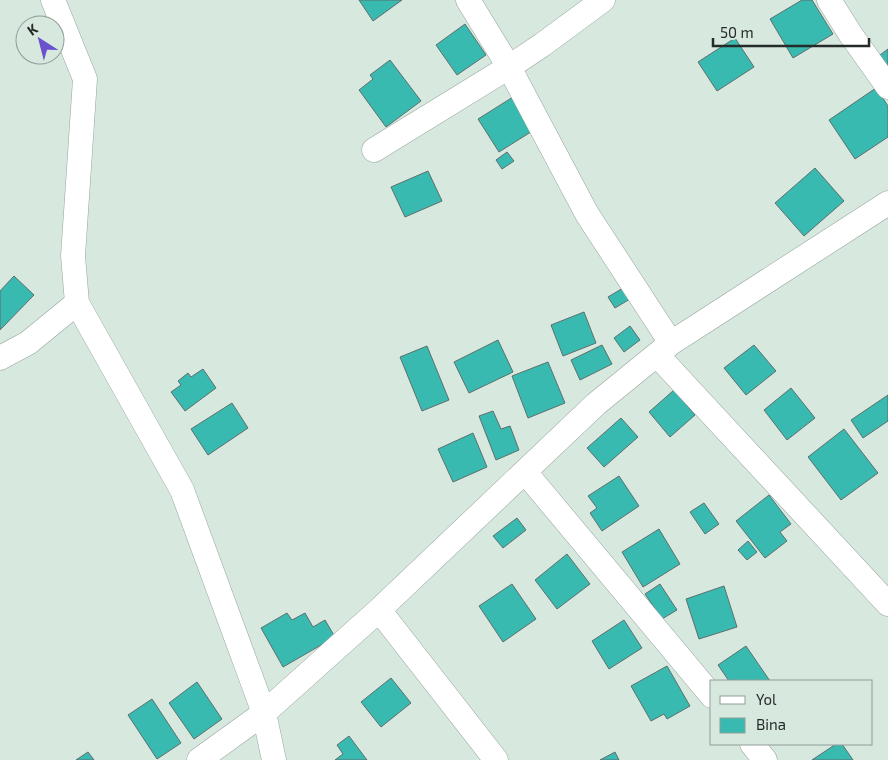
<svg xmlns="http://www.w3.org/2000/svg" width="888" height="760" viewBox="0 0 888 760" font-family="'Exo 2',sans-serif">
<rect width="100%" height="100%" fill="#d7e8df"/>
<path fill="#38bab1" stroke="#5e6f6d" d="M359,0H402L373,21Z
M802,0H812L833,34L793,58L770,19Z
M465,24L486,55L457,75L436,45Z
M735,38L754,67L717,91L698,62Z
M888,49V74L876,58Z
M390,60L421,101L386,127L359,90L373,79L370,75Z
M876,88L888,106V137L855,159L829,120Z
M513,97L534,130L499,152L478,119Z
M507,152L514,161L502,169L496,160Z
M815,168L844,201L804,236L775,203Z
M428,171L442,201L405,217L391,187Z
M14,276L34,295L0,330V291Z
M628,285L635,296L615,308L608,297Z
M584,312L596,343L563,356L551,325Z
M630,326L640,340L624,352L614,338Z
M498,340L513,372L469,393L454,362Z
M602,345L612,364L580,380L571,360Z
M754,345L776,371L746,395L724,368Z
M427,346L449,400L422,411L400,357Z
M548,362L565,403L528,418L512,376Z
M203,369L216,388L185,411L171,392L181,385L178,381L188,373L191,377Z
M791,388L815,418L787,440L764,410Z
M674,390L695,415L670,437L649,412Z
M888,395V421L863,438L851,420Z
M232,403L248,428L208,455L191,429Z
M493,411L501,429L510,426L519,450L496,460L479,416Z
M621,418L638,437L604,467L587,448Z
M844,429L878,473L841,500L808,457Z
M473,433L487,467L453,482L438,449Z
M619,476L639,506L602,531L590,513L597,508L588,496Z
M769,495L791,524L780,532L787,541L765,558L736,521Z
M704,503L719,524L705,534L690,512Z
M517,518L526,530L503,548L493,536Z
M659,529L680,564L643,587L622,552Z
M748,541L757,552L747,560L738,550Z
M567,554L590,584L557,609L535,580Z
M512,584L536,619L503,642L479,606Z
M660,584L677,610L662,619L645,594Z
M724,586L737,627L699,639L686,599Z
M287,613L292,620L305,613L313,627L325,620L335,637L283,667L261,628Z
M624,620L642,648L609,669L592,641Z
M746,646L770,681H729L718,665Z
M667,666L690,706L667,719L664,714L651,721L631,686Z
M391,678L411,703L381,727L361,702Z
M197,682L222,719L194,739L169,703Z
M152,699L181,743L157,759L128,715Z
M349,736L367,760H335L343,754L337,745Z
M836,744H842L853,760H812Z
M88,752L94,760H76Z
M615,752L619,760H600Z"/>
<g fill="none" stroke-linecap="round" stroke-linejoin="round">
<g stroke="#96a59d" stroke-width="25">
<path id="minor" d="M53,0L85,79L73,256L77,303L182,490L264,713L274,760
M603,0L542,45L509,67L587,214L671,343
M829,0L851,35L888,87
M374,150L509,67L468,0
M658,356L888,604
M0,358L28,343L77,303
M525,472L712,696
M379,610L496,760
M752,744L765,760
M199,760L264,713L379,610L596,404L671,343L888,203"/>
</g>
<use href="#minor" stroke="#fff" stroke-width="24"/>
</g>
<rect x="710" y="680" width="162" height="65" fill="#d7e8df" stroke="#909c96"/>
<rect x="720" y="696" width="25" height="8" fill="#ffffff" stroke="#909c96"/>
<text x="756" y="705" font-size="15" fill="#252b28">Yol</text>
<rect x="720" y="718" width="25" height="15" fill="#38bab1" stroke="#909c96"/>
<text x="756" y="730" font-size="15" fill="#252b28">Bina</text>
<g transform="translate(40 40) rotate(324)"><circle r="24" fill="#d7e8df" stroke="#909c96"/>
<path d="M0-4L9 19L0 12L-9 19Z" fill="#6952cb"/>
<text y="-8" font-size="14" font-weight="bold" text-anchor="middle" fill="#252b28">K</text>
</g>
<path d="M713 38v8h156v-8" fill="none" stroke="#252b28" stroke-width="2.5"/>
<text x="720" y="38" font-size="15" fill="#252b28" stroke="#d7e8df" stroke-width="4" paint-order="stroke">50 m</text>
</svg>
